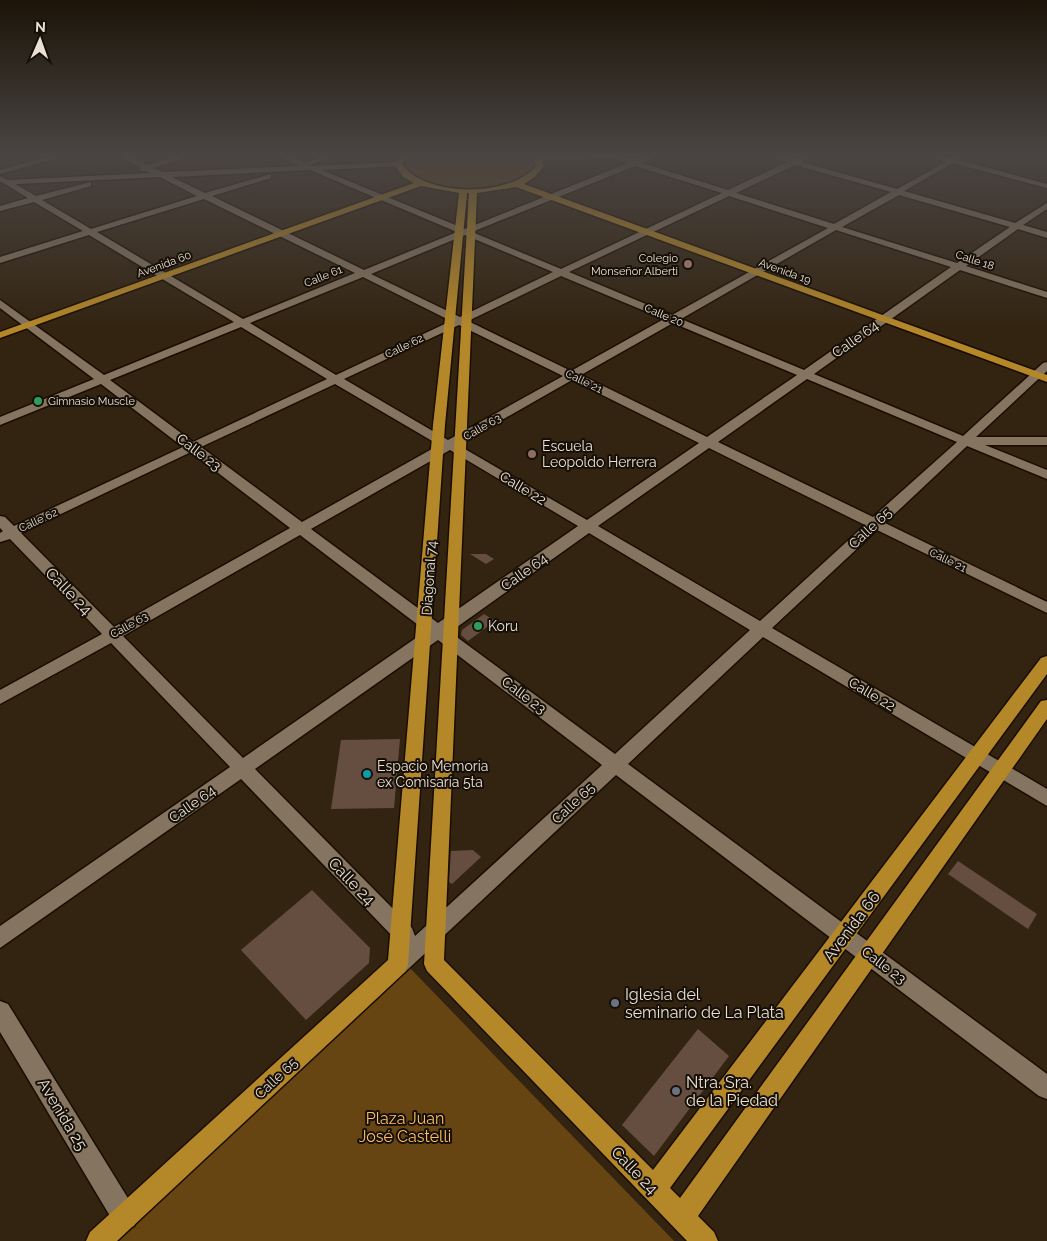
<svg xmlns="http://www.w3.org/2000/svg" width="1047" height="1241" viewBox="0 0 1047 1241" font-family="Raleway,sans-serif">
<rect width="100%" height="100%" fill="#332411"/>
<path fill="#664513" d="M408,155H532L537,159C534,164 530,175 525,179C509,192 443,190 423,184C415,182 408,174 401,169L405,158Z
M410,968L674,1241H117Z"/>
<path fill="#654e40" d="M470,554H486L494,559L486,564Z
M484,614L495,621L468,641L461,635L462,630Z
M400,739L394,808L331,809L341,740Z
M473,850L481,857L452,884L449,882L451,851Z
M958,861L1037,914L1028,929L948,874Z
M312,890L370,948L369,963L306,1020L241,950Z
M698,1029L729,1056L654,1156L622,1125Z"/>
<g fill="none" stroke-linecap="round" stroke-linejoin="round">
<g stroke="#1a0d00" stroke-width="3">
<path id="minor" d="M55,155H68L0,174V170Z
M117,155H127L147,165L180,155H193L153,168L163,172L300,166L276,155H287L305,163L325,155H337L310,165L312,166L398,162H401V166L322,170L465,229L628,163L611,158L536,161L535,159L539,157L624,155L622,157C640,162 641,155 659,155L642,163L728,190L787,162L766,155H778L794,159L803,155H813L801,162L897,189L946,162L926,155L951,158L957,155H967L959,160L1047,184V188L953,163L904,191L1015,223L1047,203V209L1023,225L1047,232V238L1018,229L966,266L1047,292V298L960,270L814,374L963,436L1043,363L1047,362V371L976,437H1047V445H985L1047,470V479L967,446L885,523L1047,602V613L877,530L772,628L1047,789V806L763,637L628,764L1047,1074V1099L1039,1096L616,775L405,972L398,975L391,972L388,965L391,958L405,945L398,942L241,779L0,948V926L230,767L111,643L0,704V690L102,634L10,539L0,542V533L3,531L0,528V516L5,517L14,526L183,447L101,384L0,425V417L94,379L0,308V300L104,375L234,322L89,235L0,263V257L83,231L34,202L0,211V206L28,198L0,181V176L8,180L152,173L140,170V167ZM795,165L891,192L834,224L736,193ZM635,166L722,193L561,269L472,232ZM310,170L457,232L364,270L212,196L271,178V174L205,193L172,177ZM160,177L197,196L91,229L42,200L91,186V182L36,196L15,184ZM899,195L1010,227L957,263L842,227ZM729,196L828,228L672,315L569,272ZM204,199L355,273L243,319L97,232ZM836,230L951,267L804,370L681,319ZM465,235L553,272L460,317L371,274ZM561,276L664,319L571,371L468,321ZM363,277L451,321L336,375L250,323ZM673,323L797,375L707,437L581,375ZM459,325L563,376L448,440L344,379ZM241,327L327,379L193,442L110,380ZM807,379L957,442L873,517L718,442ZM572,380L699,443L587,520L458,445ZM335,384L439,445L302,522L201,447ZM709,448L865,525L760,621L598,526ZM450,450L578,526L438,623L311,529ZM191,452L290,528L114,627L21,533ZM589,533L750,630L615,754L450,632ZM300,535L426,631L243,758L123,636ZM438,640L602,765L415,936L412,928L255,769Z
M0,1001L8,1004L134,1208L137,1217L134,1226L125,1229L116,1226L0,1032Z"/>
</g>
<g stroke="#1a0d00" stroke-width="3">
<path id="major" d="M402,155H410L402,164C426,198 511,197 536,166L532,155H540L544,166L535,177L524,184L1047,375V382L516,187L477,193L444,960L653,1170L1041,658L1047,656V674L670,1188L680,1198L1041,701L1047,700V719L698,1216L714,1232L718,1241H687L427,971L424,964L469,193H467L445,425L408,965L405,972L117,1241H86L90,1232L388,960L433,425L459,193L421,186L0,338V332L414,183L403,177L394,164Z"/>
</g>
<use href="#minor" fill="#85745f" fill-rule="evenodd"/>
<use href="#major" fill="#b48728" fill-rule="evenodd"/>
</g>
<linearGradient id="sky" x2="0" y2="1"><stop stop-color="#1c1409"/><stop offset="0.47" stop-color="#4a4543"/><stop offset="1" stop-color="#4a4543" stop-opacity="0"/></linearGradient>
<rect width="1047" height="329" fill="url(#sky)"/>
<g fill="#8d6e63" stroke="#150f07" stroke-width="2">
<circle cx="688" cy="264" r="5"/>
<circle cx="532" cy="454" r="5"/>
</g>
<g fill="#2e9e5b" stroke="#150f07" stroke-width="2">
<circle cx="38" cy="401" r="5"/>
<circle cx="478" cy="626" r="5"/>
</g>
<circle fill="#0f9aa8" stroke="#150f07" stroke-width="2" cx="367" cy="774" r="5"/>
<g fill="#6b7280" stroke="#150f07" stroke-width="2">
<circle cx="615" cy="1003" r="5"/>
<circle cx="676" cy="1091" r="5"/>
</g>
<g text-anchor="middle" stroke-width="4" stroke-linejoin="round" paint-order="stroke">
<g font-size="11" fill="#eae0d4" stroke="#150f07" text-anchor="end">
<text x="678" y="262">Colegio<tspan x="678" dy="13">Monseñor Alberti</tspan></text>
<text x="48" y="405" text-anchor="start">Gimnasio Muscle</text>
</g>
<g font-size="11" fill="#eae0d4" stroke="#150f07">
<text transform="translate(975 260) rotate(18)" y="4">Calle 18</text>
<text transform="translate(164 264) rotate(-20)" y="4">Avenida 60</text>
<text transform="translate(785 271) rotate(20)" y="4">Avenida 19</text>
<text transform="translate(323 276) rotate(-22)" y="4">Calle 61</text>
<text transform="translate(664 315) rotate(23)" y="4">Calle 20</text>
<text transform="translate(404 346) rotate(-26)" y="4">Calle 62</text>
<text transform="translate(584 381) rotate(26)" y="4">Calle 21</text>
<text transform="translate(482 427) rotate(-30)" y="4">Calle 63</text>
<text transform="translate(38 520) rotate(-25)" y="4">Calle 62</text>
<text transform="translate(948 560) rotate(26)" y="4">Calle 21</text>
<text transform="translate(129 625) rotate(-29)" y="4">Calle 63</text>
</g>
<g font-size="14" fill="#eae0d4" stroke="#150f07">
<text transform="translate(855 339) rotate(-35)" y="5">Calle 64</text>
<text transform="translate(199 452) rotate(37)" y="5">Calle 23</text>
<text transform="translate(523 488) rotate(31)" y="5">Calle 22</text>
<text transform="translate(870 528) rotate(-43)" y="5">Calle 65</text>
<text transform="translate(524 572) rotate(-35)" y="5">Calle 64</text>
<text transform="translate(429 578) rotate(-86)" y="5">Diagonal 74</text>
<text transform="translate(872 694) rotate(31)" y="5">Calle 22</text>
<text transform="translate(524 695) rotate(37)" y="5">Calle 23</text>
<text transform="translate(573 803) rotate(-43)" y="5">Calle 65</text>
<text transform="translate(192 804) rotate(-35)" y="5">Calle 64</text>
<text transform="translate(884 965) rotate(37)" y="5">Calle 23</text>
<text transform="translate(276 1078) rotate(-43)" y="5">Calle 65</text>
</g>
<g font-size="14" fill="#eae0d4" stroke="#150f07" text-anchor="start">
<text x="542" y="451">Escuela<tspan x="542" dy="16">Leopoldo Herrera</tspan></text>
<text x="488" y="631">Koru</text>
<text x="377" y="771">Espacio Memoria<tspan x="377" dy="16">ex Comisaría 5ta</tspan></text>
</g>
<g font-size="16" fill="#eae0d4" stroke="#150f07">
<text transform="translate(69 591) rotate(46)" y="6">Calle 24</text>
<text transform="translate(352 881) rotate(46)" y="6">Calle 24</text>
<text transform="translate(851 926) rotate(-53)" y="6">Avenida 66</text>
<text transform="translate(63 1114) rotate(59)" y="6">Avenida 25</text>
<text transform="translate(635 1170) rotate(46)" y="6">Calle 24</text>
</g>
<g font-size="16" fill="#eae0d4" stroke="#150f07" text-anchor="start">
<text x="625" y="1000">Iglesia del<tspan x="625" dy="18">seminario de La Plata</tspan></text>
<text x="686" y="1088">Ntra. Sra.<tspan x="686" dy="18">de la Piedad</tspan></text>
</g>
<g font-size="16" fill="#febd63" stroke="#150f07">
<text x="405" y="1124">Plaza Juan<tspan x="405" dy="18">José Castelli</tspan></text>
</g>
</g>
<g transform="translate(40 40) rotate(2)" stroke="#150f07" stroke-width="4" paint-order="stroke">
<path d="M0-4L9 19L0 12L-9 19Z" fill="#eae0d4"/>
<text y="-8" font-size="14" font-weight="bold" text-anchor="middle" fill="#eae0d4">N</text>
</g>
</svg>
